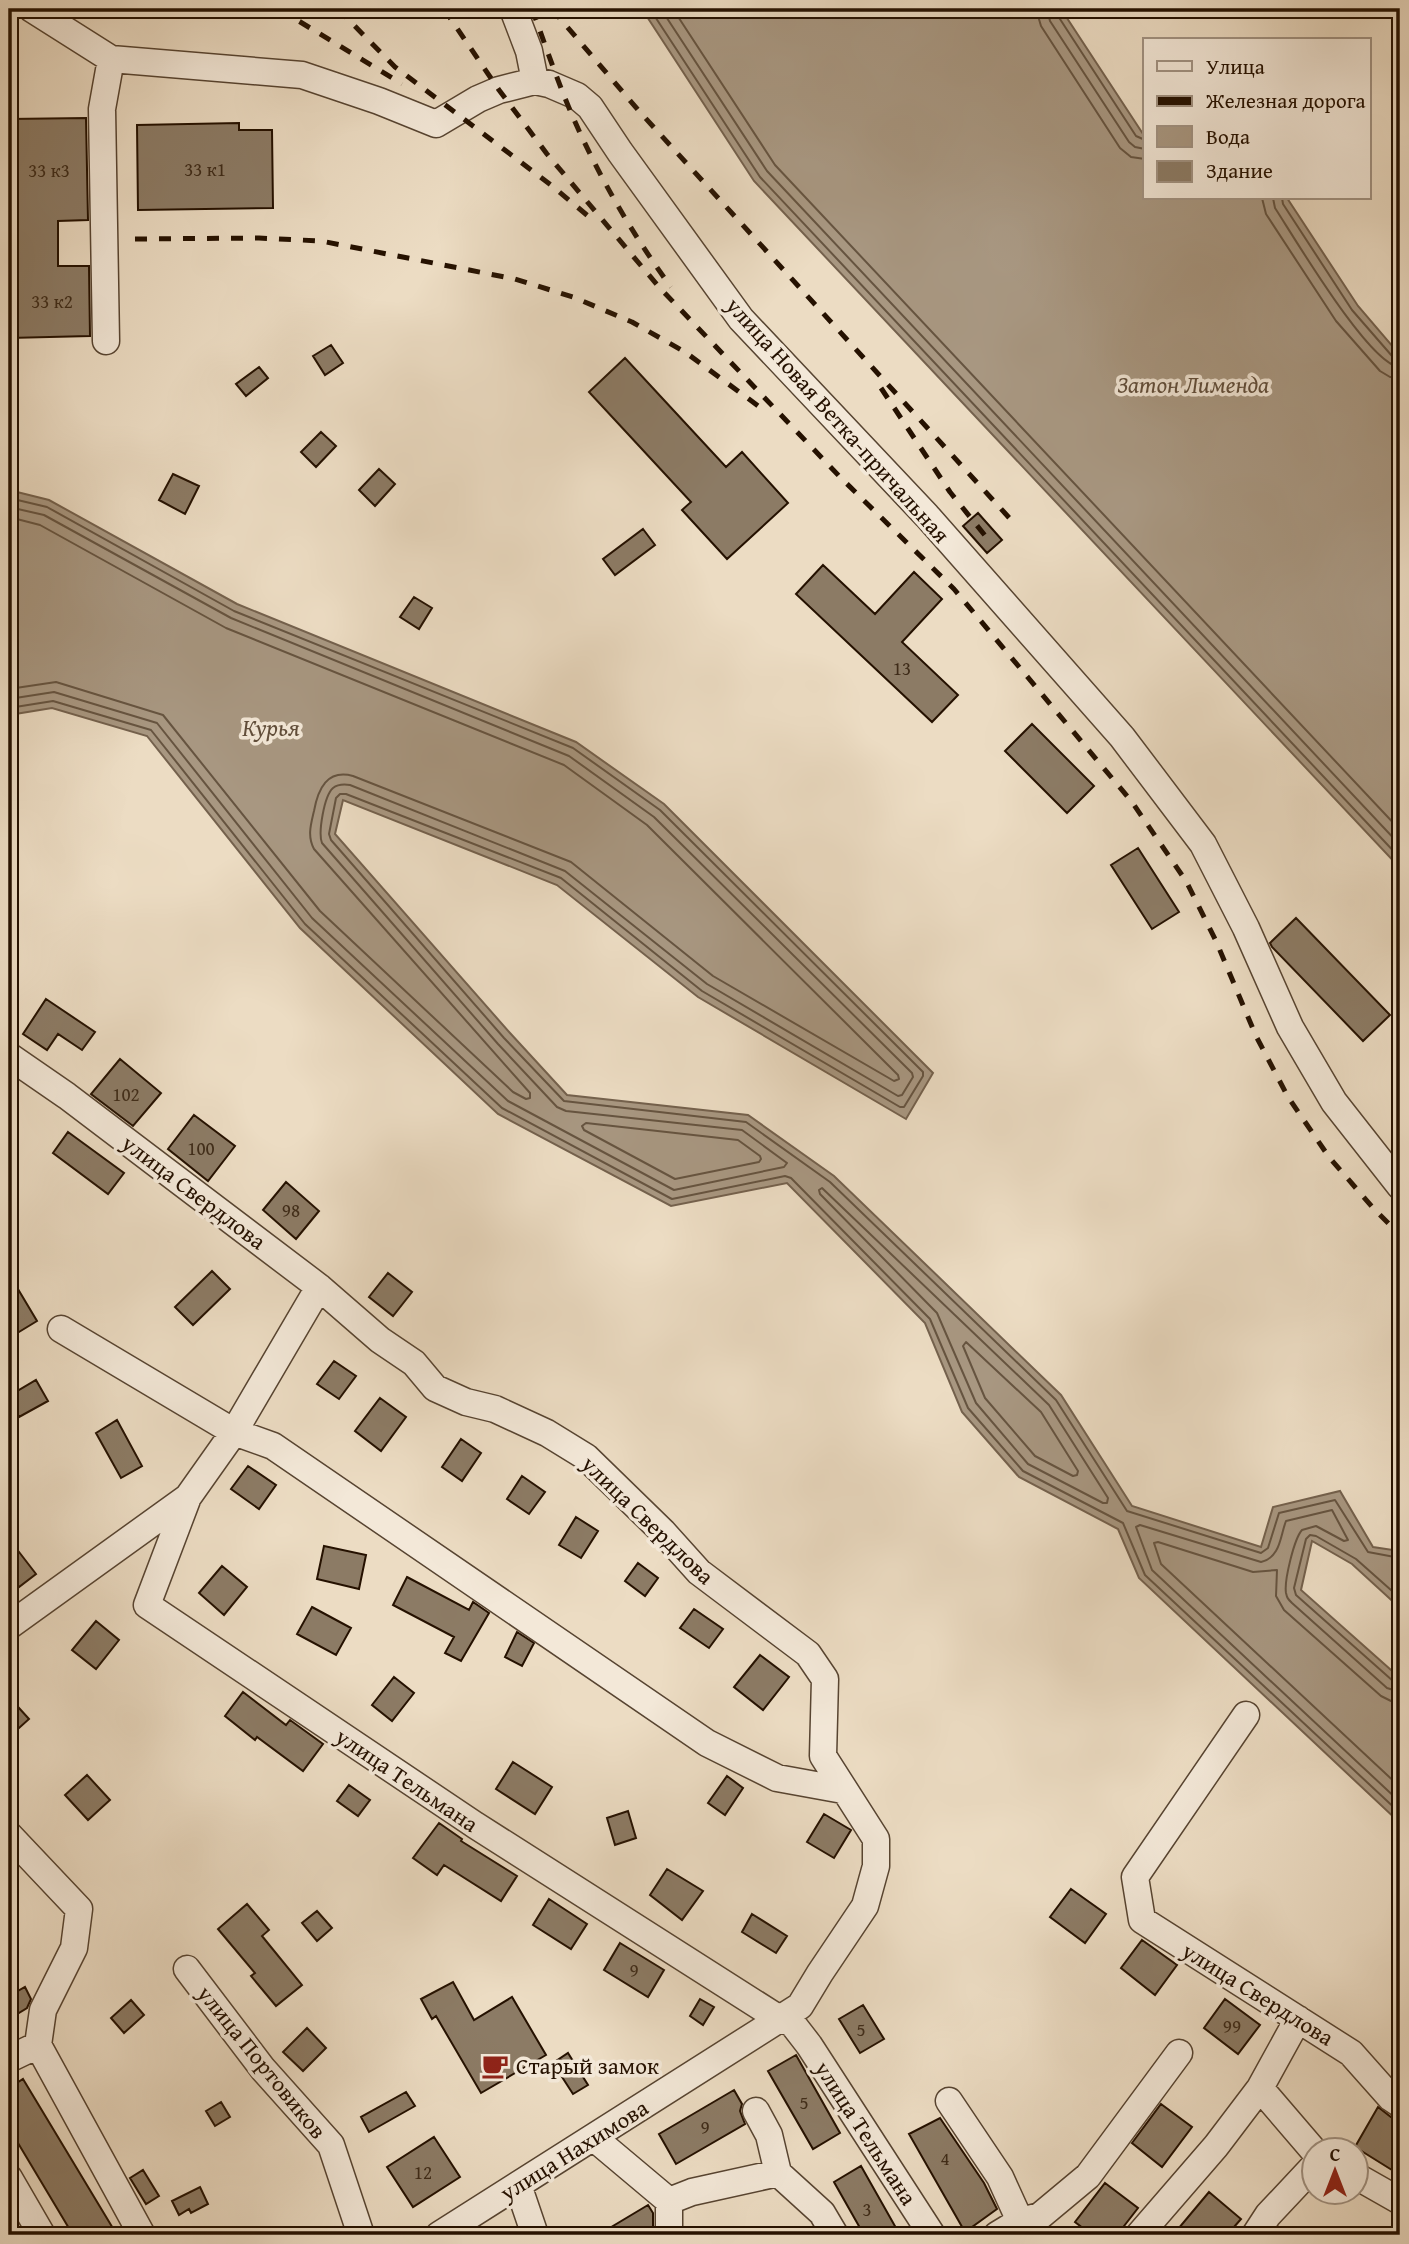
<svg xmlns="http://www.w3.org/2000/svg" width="1409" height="2244" viewBox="0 0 1409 2244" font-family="'Gentium Book Plus',serif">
<rect width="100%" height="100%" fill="#ecdcc3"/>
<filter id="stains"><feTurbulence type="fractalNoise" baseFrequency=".00286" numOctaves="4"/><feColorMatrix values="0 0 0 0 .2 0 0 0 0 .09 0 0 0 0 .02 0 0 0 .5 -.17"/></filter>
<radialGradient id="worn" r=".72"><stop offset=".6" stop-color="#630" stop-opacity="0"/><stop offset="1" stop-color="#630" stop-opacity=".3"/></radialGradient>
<path fill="#a89781" stroke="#74614d" stroke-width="2" d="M642,9H1061L1145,137V198H1287L1358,306L1400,355V868L754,181Z
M9,490L49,500L237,604L576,742L664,804L933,1073L906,1119L698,997L557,885L343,800L335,834L510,1033L567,1095L748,1115L834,1176L1061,1395L1132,1506L1261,1547L1273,1507L1340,1491L1373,1547L1400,1551V1608L1352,1564L1312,1541L1301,1590L1400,1678V1823L1139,1578L1118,1529L1019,1477L962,1412L925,1323L787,1183L671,1206L498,1114L300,928L147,736L52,708L9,715Z"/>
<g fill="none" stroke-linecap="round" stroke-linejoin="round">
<path stroke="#665440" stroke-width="2" d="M650,9L760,177L1400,858
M661,9L767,171L1400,845
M673,9L775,165L1400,830
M1036,9L1041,26L1120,148L1131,157L1145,159
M1047,9L1050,21L1129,142L1135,147L1145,149
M1056,9L1058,16L1136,136L1145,140
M1262,198L1266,214L1336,321L1380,371L1390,377L1400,378
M1273,198L1275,208C1294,237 1370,366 1400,367
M1282,198L1283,204L1352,310L1392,356L1400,358
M9,498L47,507L234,611L573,748L660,810L923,1072V1076L904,1107H900L702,991L561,878L346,794H340L336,798L329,834L331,840L504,1038L564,1101L746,1122L830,1182L1056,1400L1127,1511L1261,1553L1268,1548L1279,1513L1335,1500L1368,1552L1400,1558
M9,507L44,515L231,618L569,756L654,817L912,1073L913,1077L902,1095L898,1096L707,984L565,871L350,785C344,784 338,784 333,788C324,796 318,833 322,843L498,1044L557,1107L566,1111L742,1130L787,1163L784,1167L674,1190L508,1101L312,918L157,723L54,692L9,699
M9,517L40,525L226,628L564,765L647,825L898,1075L899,1079L894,1081L713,976L571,862L353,776C327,769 318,789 314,811C311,824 307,836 314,849L530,1093V1098L526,1099L513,1092L320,911L163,715L56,682L9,689
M9,708L53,701L151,730L305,924L502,1108L672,1199L785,1176L791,1178L930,1319L968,1408L1023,1471L1123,1523L1145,1575L1400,1813
M586,1123L738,1140L760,1156L761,1159L759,1162L675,1179L584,1130L582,1126Z
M822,1188L1049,1405L1108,1498L1107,1503H1103L1028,1464L976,1403L937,1313L820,1194L819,1190Z
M966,1342L1041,1412L1078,1471L1077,1475L1073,1476L1035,1456L985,1398L963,1346Z
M1400,1598L1356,1559L1316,1536L1310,1535L1306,1539L1294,1588L1296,1595L1393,1681L1400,1683
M1400,1692L1387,1688L1292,1603C1288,1599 1287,1598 1286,1593C1284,1581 1294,1539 1302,1530L1316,1526L1344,1541L1348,1540L1332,1510L1286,1521C1280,1536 1281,1557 1261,1562L1140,1525L1136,1527L1152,1570L1400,1802
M1400,1702L1391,1701L1381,1696L1284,1610L1276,1596L1277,1570L1253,1572L1158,1542L1154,1543L1161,1564L1400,1787"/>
</g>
<path fill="#8c7b65" stroke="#251100" stroke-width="2" d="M86,118L88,220L58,221V266H89L90,336L9,338V119Z
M239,123V130H272L273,208L138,210L137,125Z
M331,345L343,363L325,375L313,356Z
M625,358L726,467L742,452L788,503L727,559L682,510L691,502L589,392Z
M259,367L268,378L246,396L236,384Z
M321,432L336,446L316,467L301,452Z
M379,469L395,484L375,506L359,490Z
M173,474L199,486L185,514L159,500Z
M978,513L1002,540L987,553L963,526Z
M643,529L655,545L615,575L603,559Z
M823,565L875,614L914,572L942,599L902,642L958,695L932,722L796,594Z
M414,597L432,608L419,629L400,617Z
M1032,724L1094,786L1067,813L1005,751Z
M1138,848L1179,912L1152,929L1111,865Z
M1296,918L1390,1015L1363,1041L1272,947L1270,943Z
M46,999L95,1032L82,1050L58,1034L47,1050L23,1034Z
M120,1059L161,1093L133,1126L91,1094Z
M194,1115L235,1146L208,1181L168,1149Z
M68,1132L124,1173L108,1194L53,1153Z
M286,1182L319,1211L296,1239L263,1210Z
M212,1271L230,1289L193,1325L175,1307Z
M388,1273L412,1292L393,1316L369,1297Z
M9,1274L37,1321L9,1338Z
M334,1361L356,1376L339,1399L317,1384Z
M36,1380L48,1401L19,1417L9,1396Z
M380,1398L406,1417L381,1451L355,1431Z
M117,1420L142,1466L121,1478L96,1433Z
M461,1439L481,1453L462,1481L442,1467Z
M248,1466L276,1485L259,1509L231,1489Z
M522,1476L545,1492L529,1514L507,1499Z
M576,1517L598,1531L581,1558L559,1545Z
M9,1539L36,1574L19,1587L9,1574Z
M324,1546L366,1555L359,1589L317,1579Z
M638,1563L658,1578L645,1596L625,1581Z
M222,1566L247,1587L224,1615L199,1593Z
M407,1577L469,1610L473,1602L489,1613L461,1661L445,1653L454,1637L393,1605Z
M312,1607L351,1628L336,1655L297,1634Z
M694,1609L723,1629L709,1648L680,1628Z
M96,1621L119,1640L96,1669L72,1650Z
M517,1632L534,1643L522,1666L505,1657Z
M760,1655L789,1677L763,1710L734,1687Z
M394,1677L414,1693L392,1721L372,1705Z
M243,1692L286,1725L290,1720L323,1744L303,1771L257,1737L255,1740L225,1716Z
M9,1697L29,1719L9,1737Z
M513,1762L552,1787L535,1814L496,1789Z
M87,1775L110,1800L88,1820L65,1795Z
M727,1776L743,1788L725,1815L708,1803Z
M349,1785L370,1800L358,1816L337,1801Z
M628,1811L636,1838L615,1845L607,1818Z
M824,1814L851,1830L834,1858L807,1842Z
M439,1823L462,1839L461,1841L517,1876L501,1901L444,1865L437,1875L413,1858Z
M667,1869L703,1891L682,1920L650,1895Z
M1071,1889L1106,1914L1085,1943L1050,1917Z
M549,1899L587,1924L571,1949L533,1925Z
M247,1904L269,1930L262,1936L302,1985L276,2006L251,1976L255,1973L218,1929Z
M317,1911L332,1928L317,1941L302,1923Z
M752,1914L787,1936L776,1953L742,1932Z
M1142,1940L1177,1965L1155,1995L1121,1968Z
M620,1943L664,1970L648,1997L604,1970Z
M453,1982L474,2020L512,1997L546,2055L481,2093L436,2016L432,2019L421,1999Z
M25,1987L31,1999L27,2008L9,2019V1996Z
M700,1999L714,2007L703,2025L690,2016Z
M1225,1999L1260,2025L1238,2054L1204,2028Z
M131,2000L144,2015L124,2033L111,2018Z
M863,2005L884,2039L860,2053L839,2019Z
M307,2028L326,2048L303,2071L283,2052Z
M568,2053L588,2085L573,2094L553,2063Z
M796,2055L840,2133L813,2149L768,2071Z
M23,2079L117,2235H73L9,2128V2088Z
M734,2090L742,2104L740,2111L745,2124L676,2164L659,2134Z
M406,2092L415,2106L369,2132L361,2117Z
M221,2102L230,2117L215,2126L206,2111Z
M1161,2104L1192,2127L1162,2167L1132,2143Z
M1378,2107L1391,2117L1400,2120V2175L1355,2147Z
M940,2118L984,2183L997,2209L965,2232L909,2134Z
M434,2137L460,2177L413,2207L387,2167Z
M861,2166L900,2235H864L834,2182Z
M143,2170L159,2196L146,2204L130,2178Z
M1105,2183L1138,2208L1117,2235H1092L1075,2222Z
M200,2187L208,2204L191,2213L189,2209L179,2215L172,2201Z
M1209,2192L1241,2219L1227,2235H1173Z
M648,2205L653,2213V2235H598Z"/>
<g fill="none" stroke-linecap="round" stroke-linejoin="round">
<g stroke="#574431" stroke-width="29">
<path id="minor" d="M32,9L111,59L302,75L379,101L436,124L478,99L499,90L535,81L549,84L577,96L590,107L620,152L741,319L927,516L1122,737L1203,844L1246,928L1290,1027L1334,1102L1400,1186
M513,9L529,51L535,81
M106,341L102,109L111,59
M9,1056L67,1096L319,1287L380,1340L414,1363L435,1388L466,1402L495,1409L547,1433L586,1457L663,1532L699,1572L808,1654L825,1679L823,1756L876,1839V1866L865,1906L820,1973L800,2006L439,2235
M319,1287L234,1432L273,1446L707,1743L777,1778L843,1790
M61,1329L234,1432L188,1497L147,1605L475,1825L778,2018L792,2023L809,2045L932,2235
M9,1626L188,1497
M1246,1715L1135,1877L1142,1920L1351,2053L1391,2098L1400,2104
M9,1835L79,1909L74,1948L43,2010L38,2045L142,2235
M187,1969L263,2069L331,2145L361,2235
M9,2059L38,2045
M1260,2088L1314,2151
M949,2101L1000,2177L1020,2221L997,2235
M594,2138L669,2201V2235
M778,2173L822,2213L835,2235
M1356,2176L1400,2201
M9,2178L42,2235
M518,2185L535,2235
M669,2201L692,2192L778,2173L769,2135L756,2111
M1020,2221L1040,2216L1088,2176L1179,2053
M1139,2235L1216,2146L1260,2088L1298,2019
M1255,2235L1268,2215L1314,2166"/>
</g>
<use href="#minor" stroke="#f3e8d8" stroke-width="26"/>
<path stroke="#251100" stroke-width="5" stroke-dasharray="12 12" stroke-linecap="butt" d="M279,9L402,84
M338,9L395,67L551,185L588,216
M444,9L499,90L547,154L659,287L841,478L954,589L1132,802L1186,881L1216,941L1256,1036L1288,1097L1329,1157L1374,1209L1400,1235
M532,9C545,44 557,80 572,115C598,175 632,234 671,287
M552,9L639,111L1013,522
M135,239L259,238L321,241L515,279L573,297L632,322L685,352L765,411
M881,388L950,492L991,543"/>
</g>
<defs>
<g id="cafe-bare" transform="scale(2.1)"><path d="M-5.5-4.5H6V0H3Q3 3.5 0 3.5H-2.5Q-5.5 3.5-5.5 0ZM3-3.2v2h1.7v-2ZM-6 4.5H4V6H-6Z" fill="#8f2418" stroke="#f3e8d8" stroke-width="2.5" paint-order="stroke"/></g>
</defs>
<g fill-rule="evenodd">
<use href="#cafe-bare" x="495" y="2066"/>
</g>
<g text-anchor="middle" stroke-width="7" stroke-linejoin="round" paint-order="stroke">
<g font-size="19" fill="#3f2c19">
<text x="205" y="176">33 к1</text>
<text x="49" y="177">33 к3</text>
<text x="52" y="308">33 к2</text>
<text x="902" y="675">13</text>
<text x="126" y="1101">102</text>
<text x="201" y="1155">100</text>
<text x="291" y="1217">98</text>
<text x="634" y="1977">9</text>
<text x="1232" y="2033">99</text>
<text x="861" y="2036">5</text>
<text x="804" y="2109">5</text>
<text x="705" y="2134">9</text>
<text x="945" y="2165">4</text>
<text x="423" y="2179">12</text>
<text x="867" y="2216">3</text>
</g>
<g font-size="23" fill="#251100" stroke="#f3e8d8">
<text transform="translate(838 420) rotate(48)" y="8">улица Новая Ветка-причальная</text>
<text transform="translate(194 1192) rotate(37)" y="8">улица Свердлова</text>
<text transform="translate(648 1520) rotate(44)" y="8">улица Свердлова</text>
<text transform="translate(407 1780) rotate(34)" y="8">улица Тельмана</text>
<text transform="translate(1258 1994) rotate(32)" y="8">улица Свердлова</text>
<text transform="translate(262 2062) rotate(51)" y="8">улица Портовиков</text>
<text transform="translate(866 2133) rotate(57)" y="8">улица Тельмана</text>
<text transform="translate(574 2150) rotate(-32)" y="8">улица Нахимова</text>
</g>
<g font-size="23" fill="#251100" stroke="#f3e8d8" text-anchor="start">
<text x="516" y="2074">Cтарый замок</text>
</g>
<g font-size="24" font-style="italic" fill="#604d3a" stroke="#f3e8d8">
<text x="1193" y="393">Затон Лименда</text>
<text x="271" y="736">Курья</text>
</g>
</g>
<rect width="1409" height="2244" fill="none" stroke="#ecdcc3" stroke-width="35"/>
<rect x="10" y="10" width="1388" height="2223" fill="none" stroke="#251100" stroke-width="3.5"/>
<rect x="18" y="18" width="1374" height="2209" fill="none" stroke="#251100" stroke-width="2"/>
<rect x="1143" y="38" width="228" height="161" fill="#f3e8d8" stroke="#a19282" stroke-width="2"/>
<rect x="1157" y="61" width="35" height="10" fill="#f3e8d8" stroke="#a19282" stroke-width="2"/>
<text x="1206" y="74" font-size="21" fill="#251100">Улица</text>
<rect x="1157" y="96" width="35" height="10" fill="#251100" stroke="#a19282" stroke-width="2"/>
<text x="1206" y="108" font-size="21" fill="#251100">Железная дорога</text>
<rect x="1157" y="126" width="35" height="21" fill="#a89781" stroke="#a19282" stroke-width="2"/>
<text x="1206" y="144" font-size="21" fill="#251100">Вода</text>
<rect x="1157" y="161" width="35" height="21" fill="#8c7b65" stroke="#a19282" stroke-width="2"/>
<text x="1206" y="178" font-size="21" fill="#251100">Здание</text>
<g transform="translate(1335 2171)"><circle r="33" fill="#f3e8d8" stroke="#a19282" stroke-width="2"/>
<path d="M0-5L12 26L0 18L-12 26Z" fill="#8f2418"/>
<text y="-10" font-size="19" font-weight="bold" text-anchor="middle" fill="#251100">С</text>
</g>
<rect width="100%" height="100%" filter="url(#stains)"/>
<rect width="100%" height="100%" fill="url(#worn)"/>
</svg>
